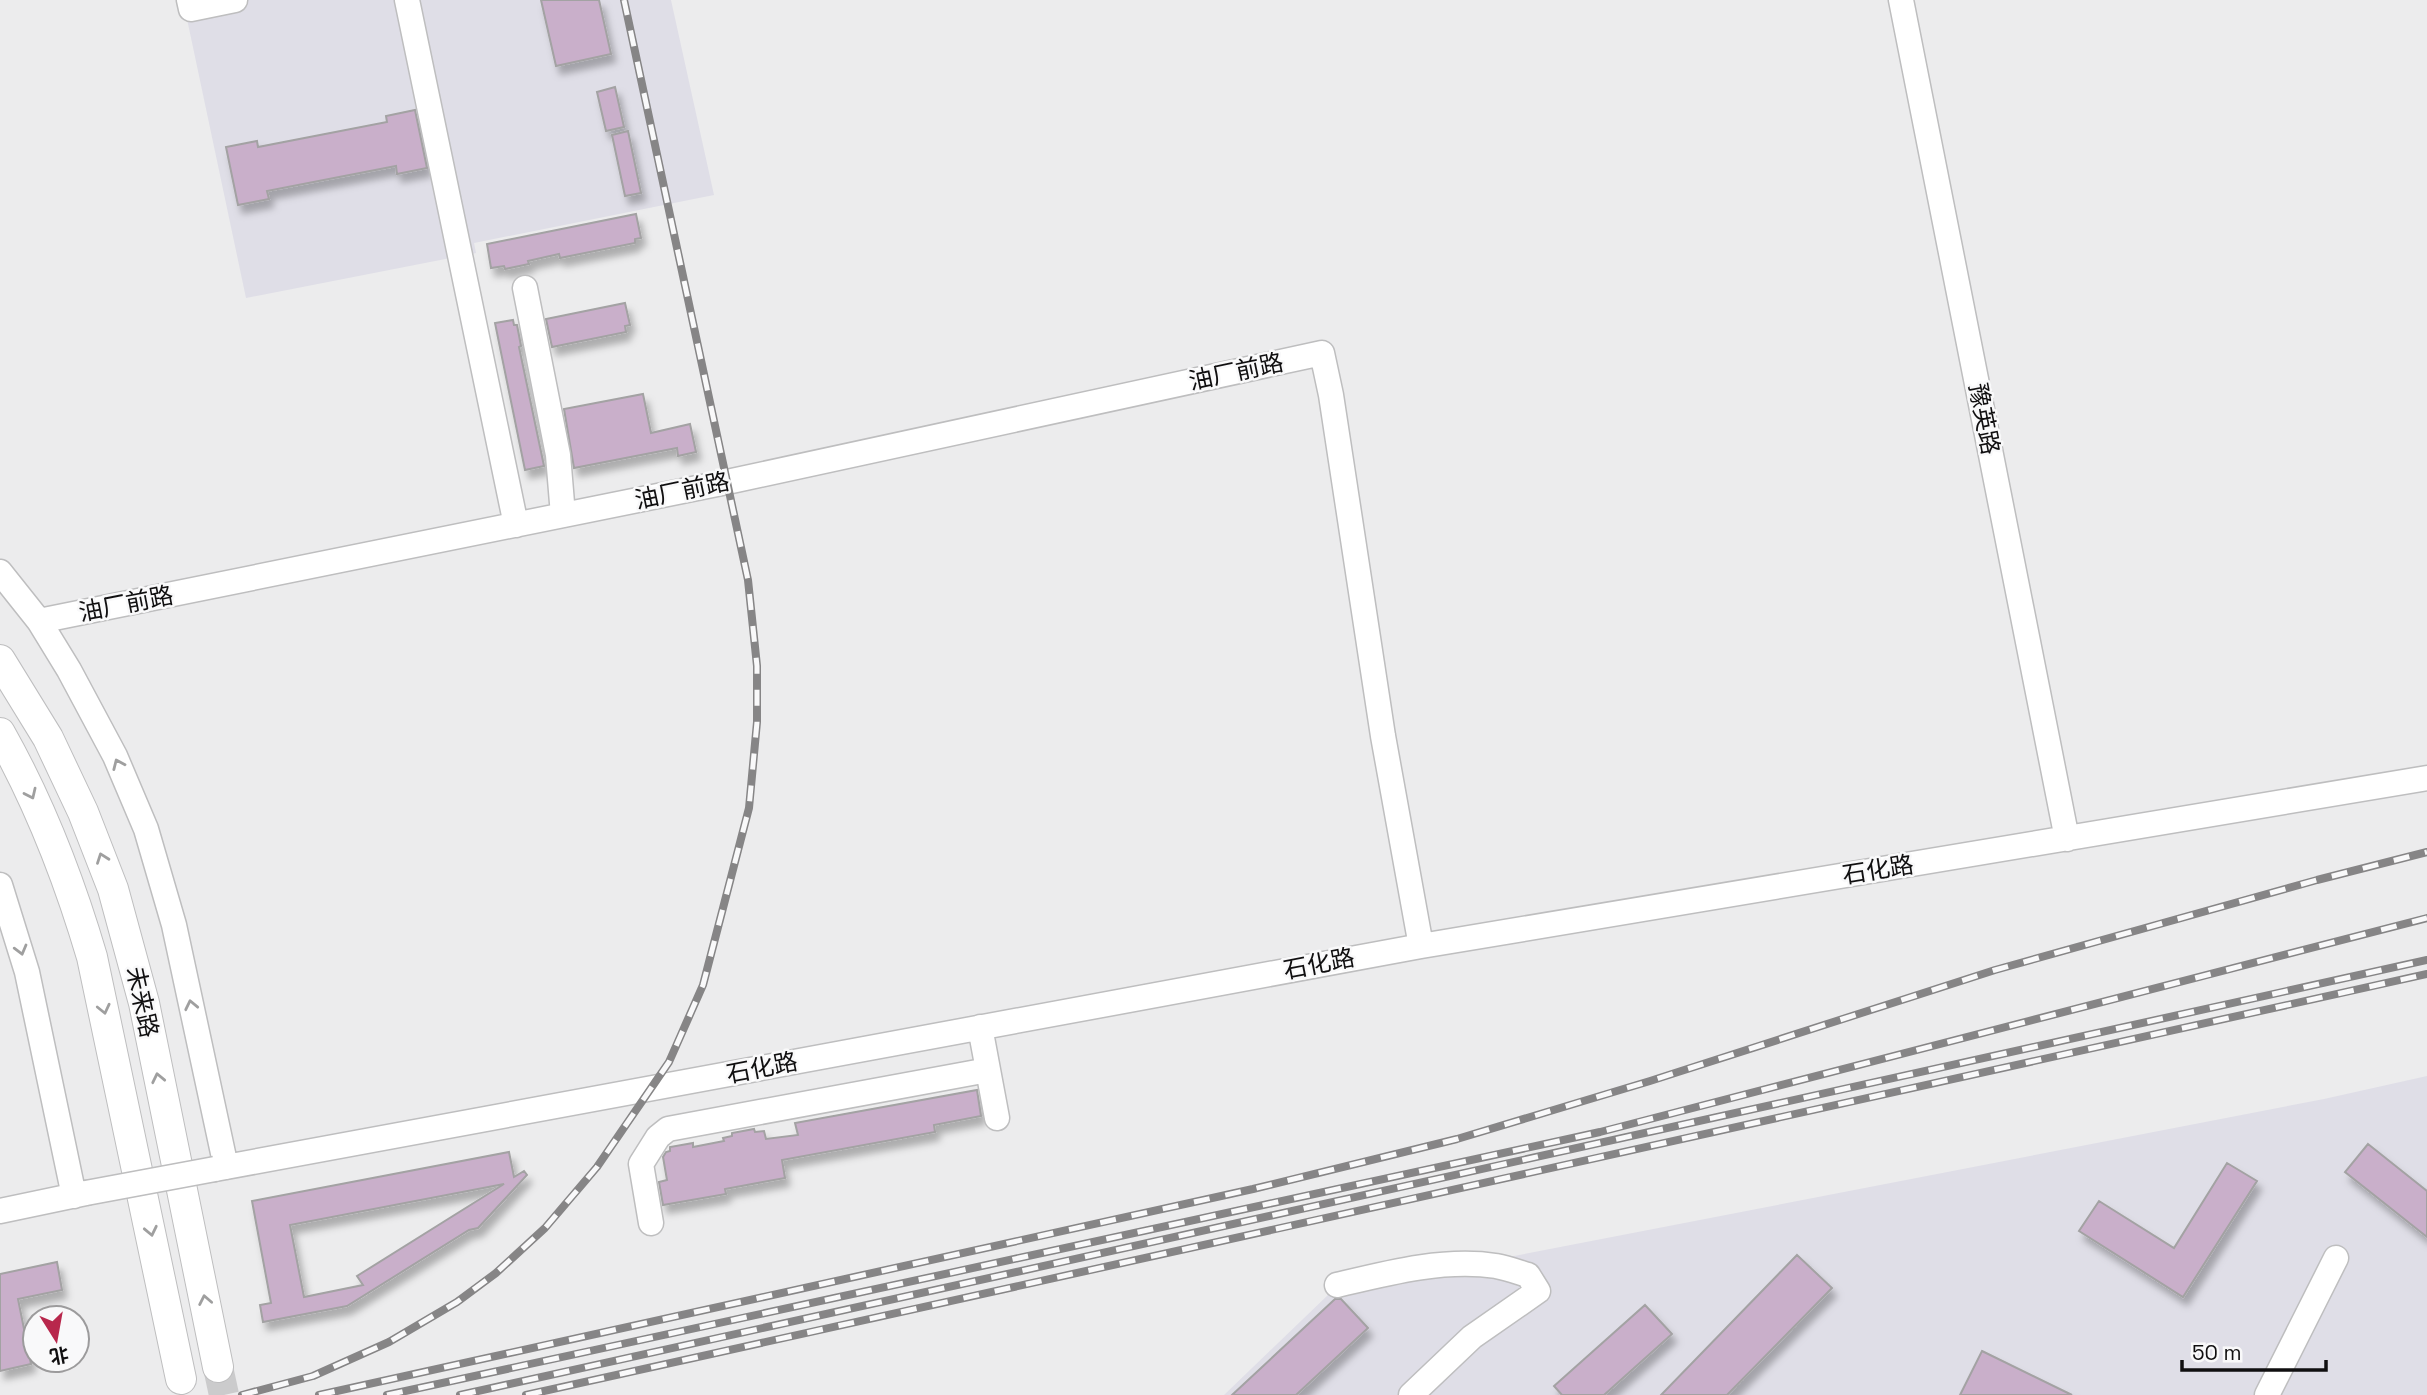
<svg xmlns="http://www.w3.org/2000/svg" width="2427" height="1395" viewBox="0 0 2427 1395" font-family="'Space Grotesk','Noto Sans SC',sans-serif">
<defs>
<filter id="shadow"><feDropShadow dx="4.5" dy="8" stdDeviation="3.5" flood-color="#0004"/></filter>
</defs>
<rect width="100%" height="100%" fill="#ececed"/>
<path fill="#dfdee7" d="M183,0H671L714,195L474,243L476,253L246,298Z
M2427,1076V1395H1224L1329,1294L1327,1280L1430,1255L1514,1256L2324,1099Z"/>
<path fill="#c9afca" stroke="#a3a2a3" stroke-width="2" fill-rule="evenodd" filter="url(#shadow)" d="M541,0H599L611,54L556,66Z
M615,87L624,127L606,131L597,92Z
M415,110L427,168L397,174L396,166L267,191L269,199L238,205L226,147L257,141L258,147L387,122L386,116Z
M628,131L641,193L625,196L612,135Z
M636,214L641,238L635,239V243L560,258L559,254L528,261L529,264L505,269L504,266L491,268L487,244Z
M625,303L630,325L625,326L626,332L552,347L546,319Z
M513,320L514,325H517L521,346L519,347L544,466L525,470L495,323Z
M643,394L651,433L690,424L696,452L678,456L677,448L574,468L564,409Z
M977,1090L981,1116L934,1125L935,1132L782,1160L785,1178L725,1189L726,1194L663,1205L659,1182L667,1180L663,1157L666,1152L670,1151V1147L693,1143V1147L724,1141L723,1138L732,1136V1133L754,1129L755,1132L764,1131L766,1139L798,1135L795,1123Z
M2368,1144L2427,1191V1237L2345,1172Z
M509,1152L514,1177L524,1171L527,1175L478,1228L469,1230L347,1306L263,1322L260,1305L271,1303L252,1201ZM504,1184L357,1276L363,1285L304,1297L290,1225Z
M2227,1163L2257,1181L2183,1297L2079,1231L2099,1201L2174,1248Z
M1797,1255L1832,1288L1727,1395H1661Z
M57,1262L62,1290L18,1299L31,1364L0,1371V1274Z
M1335,1299H1341L1368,1328L1296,1395H1232Z
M1645,1305L1672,1334L1604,1395H1562L1554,1386Z
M1982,1351L2072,1395H1960Z"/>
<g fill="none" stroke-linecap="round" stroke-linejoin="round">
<path stroke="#cbcbcc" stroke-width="30" stroke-dasharray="30 15" stroke-linecap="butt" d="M218,1367L224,1395"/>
<g stroke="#bebebf" stroke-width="27">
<path id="minor" d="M189,0L191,9L235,0
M407,0L516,525
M1901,0L2067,839
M525,288L558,455L563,515
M0,572L39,621L69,670L115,756L146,829L174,925L226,1167
M39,621L727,482L1322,353L1331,395L1383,736L1421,946
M0,885L27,972L74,1196
M980,1027L997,1118
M215,1169L1421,946L2427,778
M0,1211L86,1193
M651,1223L641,1164L658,1137L668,1129L988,1070
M1337,1285C1387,1273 1444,1258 1496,1266C1507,1268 1518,1272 1528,1275L1538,1291L1472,1337L1411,1395
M2267,1395L2336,1258"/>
</g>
<g stroke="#bebebf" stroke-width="32">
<path id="major" d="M0,660L48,738L83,812L113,889L144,1003L218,1367
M0,733C40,804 69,879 92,957L181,1379"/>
</g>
<use href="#minor" stroke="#fff" stroke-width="24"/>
<use href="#major" stroke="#fff" stroke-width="30"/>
<g stroke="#868586" stroke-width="8">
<path id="rail" d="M242,1395L313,1376L389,1342L457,1302L496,1273L545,1228L597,1167L669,1062L703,985L749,808L757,722V666L748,580L624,0
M319,1395L1253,1189L1457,1139L1650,1081L1995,970L2317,880L2427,852
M387,1395L1600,1132L2427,918
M460,1395L2427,960
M526,1395L2427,974"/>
</g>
<use href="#rail" stroke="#f9f9fa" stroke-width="5" stroke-dasharray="16" stroke-linecap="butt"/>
<g stroke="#bebebf" stroke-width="27" stroke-linecap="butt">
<path id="minor-bridge" d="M86,1193L215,1169"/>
</g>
<use href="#minor-bridge" stroke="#fff" stroke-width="24"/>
</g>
<defs><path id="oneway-chevron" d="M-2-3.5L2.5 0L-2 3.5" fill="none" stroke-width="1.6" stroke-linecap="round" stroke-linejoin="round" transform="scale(1.75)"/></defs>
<g stroke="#9f9f9f">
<use href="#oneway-chevron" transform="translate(118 764) rotate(-114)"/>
<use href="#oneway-chevron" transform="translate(31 794) rotate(65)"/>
<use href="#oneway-chevron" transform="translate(102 858) rotate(-110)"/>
<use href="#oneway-chevron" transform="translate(21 950) rotate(75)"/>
<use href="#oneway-chevron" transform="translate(191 1005) rotate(-102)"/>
<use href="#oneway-chevron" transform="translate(104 1009) rotate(77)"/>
<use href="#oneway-chevron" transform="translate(158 1078) rotate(-102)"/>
<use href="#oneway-chevron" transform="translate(151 1231) rotate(78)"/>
<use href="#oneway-chevron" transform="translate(205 1300) rotate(-101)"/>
</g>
<g text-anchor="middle" stroke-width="5" stroke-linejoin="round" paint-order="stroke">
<g font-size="24" fill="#100f10" stroke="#f9f9fa">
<text transform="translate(1236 372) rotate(-12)" y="8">油厂前路</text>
<text transform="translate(1984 419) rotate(79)" y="8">豫英路</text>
<text transform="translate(682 491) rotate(-12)" y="8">油厂前路</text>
<text transform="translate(126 604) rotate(-11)" y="8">油厂前路</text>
<text transform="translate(1878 870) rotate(-9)" y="8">石化路</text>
<text transform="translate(1319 964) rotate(-11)" y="8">石化路</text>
<text transform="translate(142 1002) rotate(78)" y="8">未来路</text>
<text transform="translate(762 1068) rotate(-11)" y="8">石化路</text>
</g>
</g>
<g transform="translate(56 1339) rotate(169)"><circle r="33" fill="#f9f9fa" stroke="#9c9b9c" stroke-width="2"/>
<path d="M0-5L12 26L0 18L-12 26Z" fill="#b8274c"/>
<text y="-10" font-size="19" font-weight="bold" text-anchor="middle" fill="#100f10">北</text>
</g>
<path d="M2182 1360v10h144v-10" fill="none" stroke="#100f10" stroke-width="3.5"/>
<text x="2192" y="1360" font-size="21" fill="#100f10" stroke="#f9f9fa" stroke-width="5" paint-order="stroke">50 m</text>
</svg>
